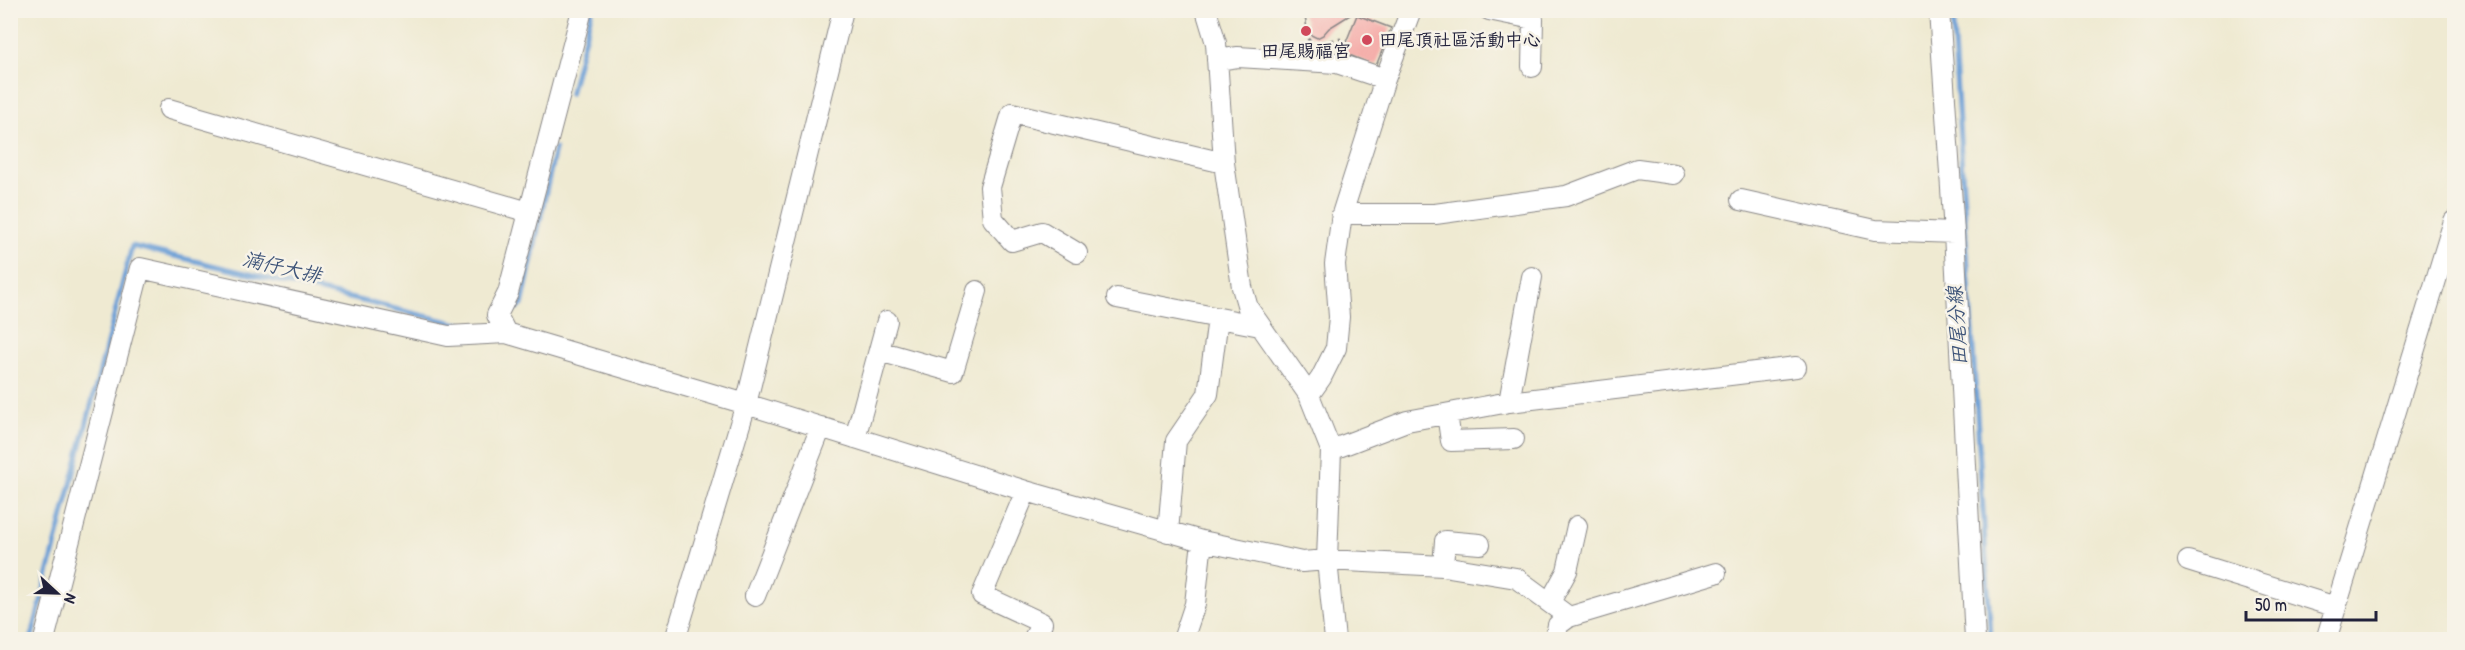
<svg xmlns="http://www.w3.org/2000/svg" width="2465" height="650" viewBox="0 0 2465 650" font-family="'Patrick Hand','LXGW WenKai TC',sans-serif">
<rect width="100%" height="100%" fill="#f7f3e8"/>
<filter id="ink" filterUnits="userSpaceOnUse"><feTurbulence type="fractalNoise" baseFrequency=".0167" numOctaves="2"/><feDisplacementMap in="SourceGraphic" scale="12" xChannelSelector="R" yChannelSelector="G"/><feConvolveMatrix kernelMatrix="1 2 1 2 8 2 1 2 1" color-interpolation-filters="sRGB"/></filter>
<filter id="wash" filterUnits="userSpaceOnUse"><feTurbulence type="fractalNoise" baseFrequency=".008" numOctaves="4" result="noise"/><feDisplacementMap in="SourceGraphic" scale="24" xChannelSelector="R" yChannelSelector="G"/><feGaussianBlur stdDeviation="1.35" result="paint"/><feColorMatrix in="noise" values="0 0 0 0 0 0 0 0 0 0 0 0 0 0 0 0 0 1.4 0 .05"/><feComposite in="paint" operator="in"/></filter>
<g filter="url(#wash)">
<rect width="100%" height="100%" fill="#efead2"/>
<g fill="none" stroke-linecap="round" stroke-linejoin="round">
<path stroke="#699ed6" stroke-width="5" d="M1952,10L1991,640
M570,94L592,10
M503,314L522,305L555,149
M31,640L132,246L471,327"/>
</g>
<g id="blocks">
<path fill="#f5aeaa" d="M1300,10L1320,12L1358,10L1329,28L1323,35L1317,38L1307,33L1306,21Z
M1357,15L1391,28L1376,66L1342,52Z"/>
</g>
</g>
<g filter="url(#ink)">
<use href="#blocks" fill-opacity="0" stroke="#888686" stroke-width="1.5"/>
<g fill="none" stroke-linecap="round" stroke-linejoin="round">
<g stroke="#888686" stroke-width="22">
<path id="minor" d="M1206,10L1216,43L1224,163L1242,287L1248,308L1309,395L1331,450L1327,560L1335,640
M1489,10L1533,19L1532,67
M1939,10L1954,233L1975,640
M1217,60L1238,57L1337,63L1385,79L1342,214L1335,264L1339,317L1336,348L1321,378L1309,395
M1385,79L1411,10
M169,109L529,212
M1741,200L1875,230L1954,233
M1342,214H1435L1566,196L1637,169L1674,174
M1077,253L1042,232L1012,241L993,219L990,187L1012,113L1224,163
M1117,298L1260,326
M506,333L497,315L508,293L582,10
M879,351L953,372L977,291
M1509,402L1532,277
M1447,414L1451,441L1514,439
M855,438L887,321
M1331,450L1407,421L1509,402L1796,367
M1026,491L982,595L1042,623L1033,640
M1168,532L1176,441L1208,394L1218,318
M2188,561L2336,607
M1443,566L1445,541L1480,544
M755,596L821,427
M1550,602L1567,571L1577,526
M1569,617L1716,573
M44,640L140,268L448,336L506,333L746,404L1026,491L1202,541L1302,562L1327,560L1443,566L1516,578L1569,617L1558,625L1555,640
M675,640L746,404L843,10
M1183,640L1195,604L1202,541
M2326,640L2454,221"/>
</g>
<path stroke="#888686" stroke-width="3" stroke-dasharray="4.5 4.5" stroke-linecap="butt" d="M1303,31L1310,42
M1321,42L1341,39"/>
<use href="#minor" stroke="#fff" stroke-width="20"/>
</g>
</g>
<g fill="#d1495b" stroke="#f7f3e8" stroke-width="2">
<circle cx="1306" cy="31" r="6"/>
<circle cx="1367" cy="40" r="6"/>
</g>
<g text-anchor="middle" stroke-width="5" stroke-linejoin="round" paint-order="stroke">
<g font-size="18" fill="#22223b" stroke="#f7f3e8" text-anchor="start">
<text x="1379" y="46">田尾頂社區活動中心</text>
<text x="1306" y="57" text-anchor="middle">田尾賜福宮</text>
</g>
<g font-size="20" font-style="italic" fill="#3e5479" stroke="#f7f3e8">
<text transform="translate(282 267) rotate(13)" y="7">湳仔大排</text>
<text transform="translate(1957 326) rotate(-94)" y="7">田尾分線</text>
</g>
</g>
<rect width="2465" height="650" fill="none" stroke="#f7f3e8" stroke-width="36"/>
<g transform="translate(57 593) rotate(112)" stroke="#f7f3e8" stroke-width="4.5" paint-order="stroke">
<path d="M0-4.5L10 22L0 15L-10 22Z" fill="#22223b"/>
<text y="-9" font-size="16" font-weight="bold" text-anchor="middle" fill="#22223b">N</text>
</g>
<path d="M2246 611v9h130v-9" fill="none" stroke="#22223b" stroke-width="3"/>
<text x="2255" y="611" font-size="18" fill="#22223b" stroke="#f7f3e8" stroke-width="4.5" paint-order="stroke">50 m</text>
</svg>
